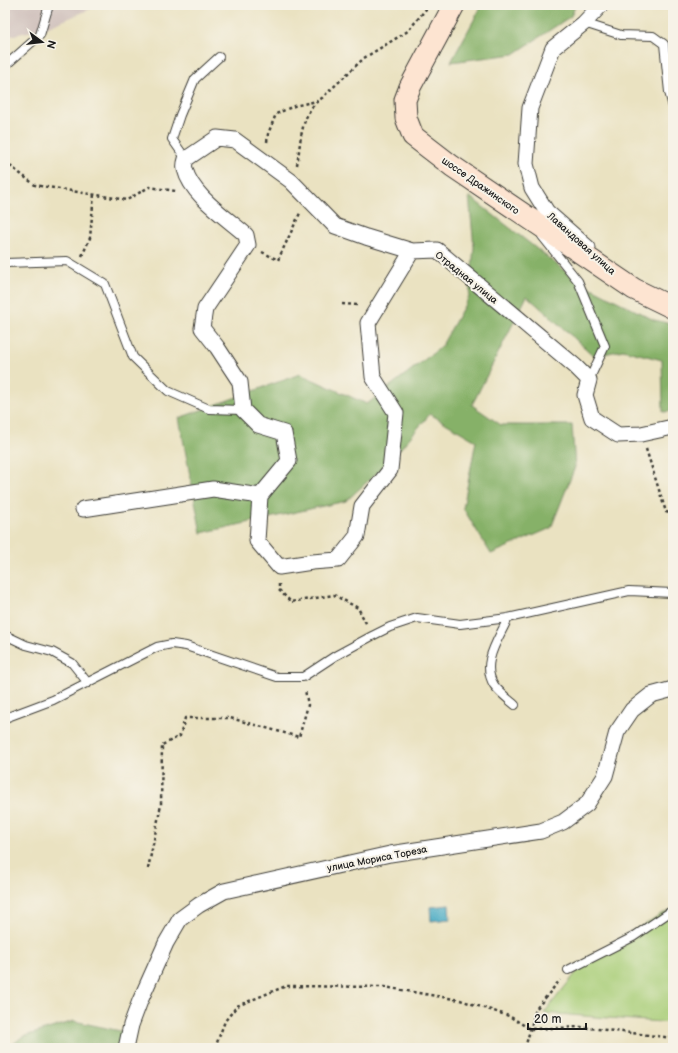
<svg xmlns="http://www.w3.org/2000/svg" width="678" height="1053" viewBox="0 0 678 1053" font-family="'Balsamiq Sans',sans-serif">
<rect width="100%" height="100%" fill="#f7f3e8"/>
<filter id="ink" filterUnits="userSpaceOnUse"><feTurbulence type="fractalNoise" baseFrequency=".025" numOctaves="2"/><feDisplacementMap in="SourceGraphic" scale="8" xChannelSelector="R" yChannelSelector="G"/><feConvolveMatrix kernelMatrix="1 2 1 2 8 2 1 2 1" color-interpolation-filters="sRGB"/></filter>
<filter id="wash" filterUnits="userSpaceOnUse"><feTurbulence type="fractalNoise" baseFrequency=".012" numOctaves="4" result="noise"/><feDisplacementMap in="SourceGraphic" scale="16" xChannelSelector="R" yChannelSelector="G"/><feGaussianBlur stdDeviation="0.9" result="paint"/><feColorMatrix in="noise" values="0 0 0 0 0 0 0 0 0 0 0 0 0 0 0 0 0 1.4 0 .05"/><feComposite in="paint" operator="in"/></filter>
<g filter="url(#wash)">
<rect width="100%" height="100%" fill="#eae2c1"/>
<path fill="#cfc0bb" d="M5,5H100L46,28L5,37Z"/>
<path fill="#a9ce78" stroke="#62754a" d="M673,910V1023L544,1013L583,964L661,914Z"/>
<path fill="#86b168" stroke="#516642" d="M482,5H576L571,16L514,54L451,62Z
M469,196L578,281L654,320L673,324V411L663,412L662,360L623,350L594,356L527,296L472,405L501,425H572L575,467L551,528L491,554L463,508L476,441L430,414L388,463L346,501L201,533L179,418L300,374L367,404L441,347L469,297L474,247Z
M74,1021L125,1032L122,1048H8L22,1037Z"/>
<path fill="#41a7c2" stroke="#2e626f" d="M449,905L450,919L431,921L430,907Z"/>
</g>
<g filter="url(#ink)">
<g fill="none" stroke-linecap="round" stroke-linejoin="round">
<g stroke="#3b3a35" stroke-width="10">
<path id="lane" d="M584,23L621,35L653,36L664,44L669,92L673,107
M5,66L40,35L49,5
M186,159L172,139L180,115L195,79L219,57
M542,236L578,281L605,346L589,380
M5,263L67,261L105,284L133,357L168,391L209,409L243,410
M508,618C499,639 480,663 494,685C499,692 508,699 515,705
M5,635L26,645L52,652L72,663L88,683
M5,718L53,700L157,647L172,644L186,646L277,677H303L335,656L372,636L390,627L417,618L460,624L508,618L629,591L673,593
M568,970L633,937L673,910"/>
</g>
<g stroke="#3b3a35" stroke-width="17">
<path id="street" d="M588,248L547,212L532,188L526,164L530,108L553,48L584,23L601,5
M412,251L368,323L373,377L396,413L390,470L362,506L357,536L338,560L312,562L279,567L257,541L260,496L289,461L284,433L258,425L243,410L240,382L217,347L202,328L205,309L248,245L246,235C227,218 191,195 185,169C184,166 185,162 186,159L217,138L235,140L291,181L335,226L366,237L412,251L437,250L575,366L589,380L585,395L592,418L618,435L641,434L673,427
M83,509L213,489L260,496
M126,1048L131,1025L140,1001L166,943L180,919L199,905L224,891L390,854L541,831L563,822L587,804L605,776L617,732L632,710L651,695L673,689"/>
</g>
<g stroke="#3b3a35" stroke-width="23">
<path id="secondary" d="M454,5L410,87L405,100L406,118L413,136L452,166L634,289L673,308"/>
</g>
<path stroke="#3b3a35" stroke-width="2.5" stroke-dasharray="3 3" stroke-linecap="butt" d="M267,142L268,134L276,114L294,106L317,101
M5,162L35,185L127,200L149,187L176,191
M297,165C301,142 300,112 322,98L364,58L408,31L426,9H429
M262,252L278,260L300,213
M82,256L90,238L94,194
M342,304L358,305
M646,449L666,512L673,514
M279,584V590L291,602L334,595L358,608L367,625
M148,869L161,805L162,745L180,736L185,718H230L299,737L308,705L305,690
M215,1048L225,1021L237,1006L286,986L384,987L460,1000L509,1016L530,1029L581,1027L673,1038
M525,1048L536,1009L560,980"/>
<use href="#lane" stroke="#fff" stroke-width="8"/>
<use href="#street" stroke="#fff" stroke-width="15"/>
<use href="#secondary" stroke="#fde4d1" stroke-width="21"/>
</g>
</g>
<g text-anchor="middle" stroke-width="4" stroke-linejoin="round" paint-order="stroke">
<g font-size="10" fill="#1c1c1c" stroke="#f7f3e8">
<text transform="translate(481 185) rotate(35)" y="4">шоссе Дражинского</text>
<text transform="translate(582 243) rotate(42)" y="4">Лавандовая улица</text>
<text transform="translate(467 277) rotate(39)" y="4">Отрадная улица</text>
<text transform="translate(377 858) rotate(-11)" y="4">улица Мориса Тореза</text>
</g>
</g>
<rect width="678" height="1053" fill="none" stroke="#f7f3e8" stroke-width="20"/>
<g transform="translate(42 42) rotate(105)" stroke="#f7f3e8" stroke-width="3" paint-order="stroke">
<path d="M0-3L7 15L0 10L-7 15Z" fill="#1c1c1c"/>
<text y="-6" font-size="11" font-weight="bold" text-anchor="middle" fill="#1c1c1c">N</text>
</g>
<path d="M528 1023v6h58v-6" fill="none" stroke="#1c1c1c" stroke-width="2"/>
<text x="534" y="1023" font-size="12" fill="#1c1c1c" stroke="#f7f3e8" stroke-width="3" paint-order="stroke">20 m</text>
</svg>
